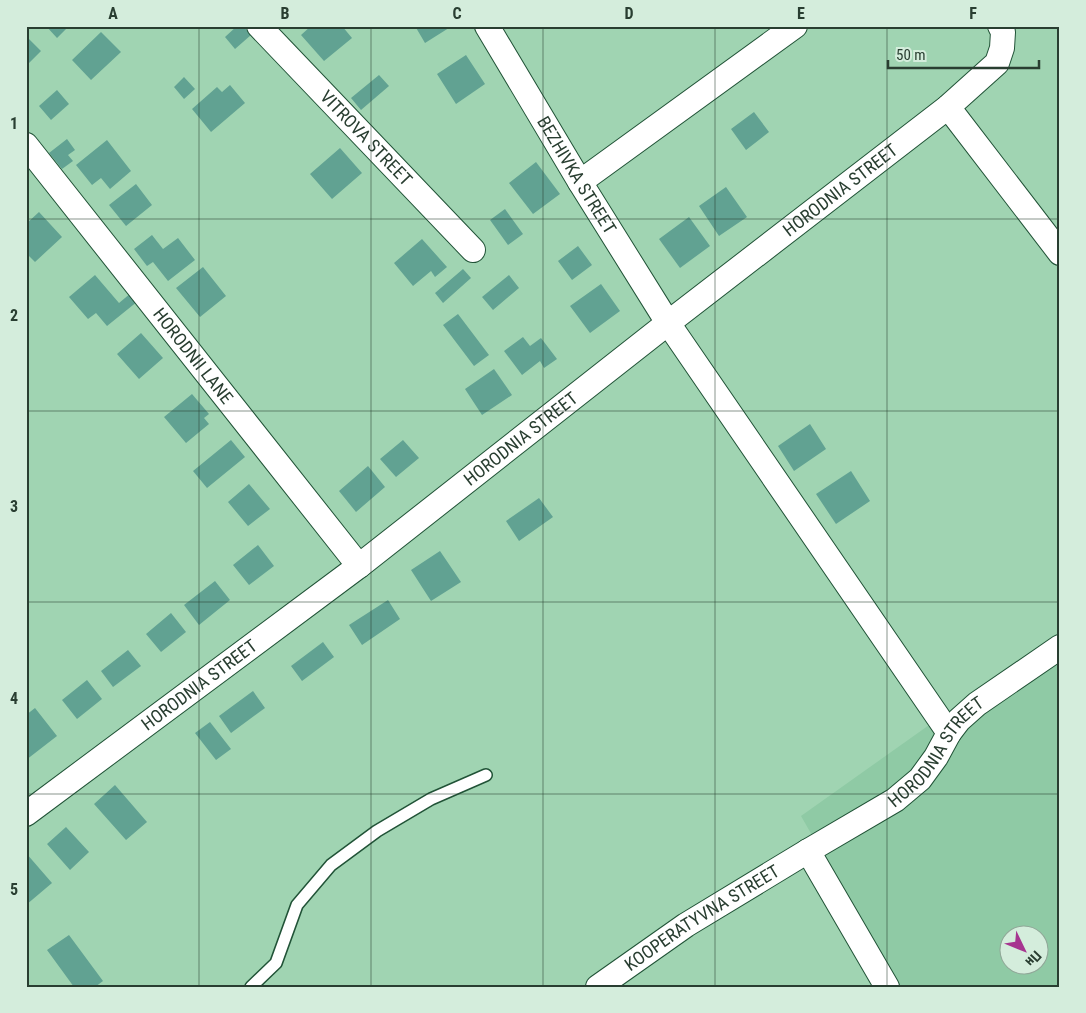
<svg xmlns="http://www.w3.org/2000/svg" width="1086" height="1013" viewBox="0 0 1086 1013" font-family="'Roboto Condensed',sans-serif">
<rect width="100%" height="100%" fill="#a0d4b2"/>
<path fill="#8fcaa5" fill-rule="evenodd" d="M1060,635V987H899L801,816L939,718ZM1008,936H1038V966H1008Z"/>
<path fill="#61a292" d="M46,26H69L57,38Z
M237,26H243L251,35L235,49L225,37Z
M311,26H342L352,38L324,61L301,35Z
M415,26H452L425,43Z
M101,32L121,52L91,80L72,60Z
M26,36L41,51L26,66Z
M466,55L485,84L456,104L437,74Z
M379,75L389,86L361,110L351,98Z
M184,77L195,89L184,99L174,87Z
M230,85L245,103L211,132L192,109L217,87L222,92Z
M57,90L69,104L51,120L39,106Z
M754,112L769,132L746,150L731,129Z
M67,139L75,150L68,155L73,161L62,169L49,153Z
M107,140L131,171L110,189L101,178L92,185L76,165Z
M340,148L362,173L332,199L310,174Z
M536,162L560,194L533,214L509,183Z
M136,184L152,205L126,226L109,205Z
M726,187L747,217L719,236L699,206Z
M505,209L523,234L508,245L490,220Z
M39,212L62,237L35,262L26,253V224Z
M689,217L710,246L680,268L659,239Z
M152,235L163,249L178,238L195,260L168,281L153,262L147,266L134,249Z
M422,239L447,267L435,277L431,271L413,286L394,263Z
M578,246L592,265L572,280L558,261Z
M203,267L226,296L200,317L176,288Z
M463,269L471,278L443,303L435,293Z
M95,275L119,303L131,293L138,301L107,326L96,313L88,319L69,297Z
M509,275L519,288L493,310L482,297Z
M601,284L620,311L590,333L570,306Z
M458,314L489,355L474,366L443,325Z
M141,333L163,358L139,379L117,354Z
M523,337L530,346L541,338L557,359L544,368L540,361L522,375L504,351Z
M494,369L512,395L482,415L465,389Z
M192,394L209,414L204,418L209,424L186,443L164,417Z
M810,424L826,449L794,471L778,446Z
M231,440L245,457L207,488L193,471Z
M403,440L419,458L396,477L380,459Z
M368,466L385,487L356,512L339,491Z
M851,471L870,501L836,524L816,494Z
M249,484L270,509L248,526L228,502Z
M539,498L553,517L519,541L506,521Z
M258,545L274,566L249,585L233,565Z
M440,551L461,582L431,601L411,570Z
M215,581L230,600L199,625L184,605Z
M388,600L400,619L362,645L349,625Z
M171,613L186,632L161,652L146,634Z
M323,642L334,657L302,681L291,666Z
M128,650L141,666L113,687L101,671Z
M87,680L102,699L77,719L62,700Z
M253,691L265,708L231,733L219,716Z
M35,708L57,736L26,760V715Z
M210,722L231,749L216,760L195,733Z
M115,785L147,822L126,840L94,804Z
M66,827L89,852L70,870L47,844Z
M26,853L52,883L26,905Z
M69,935L103,981L95,987H74L47,950Z"/>
<g fill="none" stroke-linecap="round" stroke-linejoin="round">
<g stroke="#215337" stroke-width="14">
<path id="service" d="M251,987L276,963L297,905L331,865L377,831L431,799L486,775"/>
</g>
<g stroke="#215337" stroke-width="26">
<g id="minor">
<path id="s1" d="M259,26L473,250"/>
<path id="s2" d="M487,26L580,182L668,323L949,733"/>
<path d="M948,107L1060,253"/>
<path id="s3" d="M26,145L359,566"/>
<path d="M580,182L795,26"/>
<path id="s4" d="M26,814L359,566L668,323L948,107L997,63L1002,48L1003,32L1000,26"/>
<path d="M808,851L887,987"/>
<path id="s5" d="M598,987L686,925L808,851L895,800L920,779L936,757L949,733L959,720L977,704L1060,647"/>
</g>
</g>
<use href="#service" stroke="#fff" stroke-width="11"/>
<use href="#minor" stroke="#fff" stroke-width="24"/>
</g>
<path fill="none" stroke="#293e31" stroke-width="1" stroke-opacity="0.55" d="M199,26V987M371,26V987M543,26V987M715,26V987M887,26V987M26,219H1060M26,411H1060M26,602H1060M26,794H1060"/>
<g text-anchor="middle" stroke-width="4" stroke-linejoin="round" paint-order="stroke">
<g font-size="18" fill="#293e31" stroke="#d4eddc">
<text dy="6" stroke="none"><textPath href="#s1" startOffset="155">VITROVA STREET</textPath></text>
<text dy="6" stroke="none"><textPath href="#s2" startOffset="174">BEZHIVKA STREET</textPath></text>
<text dy="6" stroke="none"><textPath href="#s4" startOffset="1026">HORODNIA STREET</textPath></text>
<text dy="6" stroke="none"><textPath href="#s3" startOffset="269">HORODNII LANE</textPath></text>
<text dy="6" stroke="none"><textPath href="#s4" startOffset="621">HORODNIA STREET</textPath></text>
<text dy="6" stroke="none"><textPath href="#s4" startOffset="216">HORODNIA STREET</textPath></text>
<text dy="6" stroke="none"><textPath href="#s5" startOffset="415">HORODNIA STREET</textPath></text>
<text dy="6" stroke="none"><textPath href="#s5" startOffset="125">KOOPERATYVNA STREET</textPath></text>
</g>
</g>
<rect width="1086" height="1013" fill="none" stroke="#d4eddc" stroke-width="55"/>
<g transform="translate(1024 950) rotate(133)"><circle r="24" fill="#d4eddc" stroke="#90a798"/>
<path d="M0-4L9 19L0 12L-9 19Z" fill="#a63590"/>
<text y="-8" font-size="14" font-weight="bold" text-anchor="middle" fill="#293e31">Пн</text>
</g>
<path d="M888 60v8h151v-8" fill="none" stroke="#293e31" stroke-width="2.5"/>
<text x="896" y="60" font-size="15" fill="#293e31" stroke="#d4eddc" stroke-width="4" paint-order="stroke">50 m</text>
<rect x="28" y="28" width="1030" height="958" fill="none" stroke="#293e31" stroke-width="2"/>
<g font-size="16" text-anchor="middle" font-weight="bold" fill="#293e31">
<text x="113" y="19">A</text>
<text x="285" y="19">B</text>
<text x="457" y="19">C</text>
<text x="629" y="19">D</text>
<text x="801" y="19">E</text>
<text x="973" y="19">F</text>
<text x="14" y="129">1</text>
<text x="14" y="321">2</text>
<text x="14" y="512">3</text>
<text x="14" y="704">4</text>
<text x="14" y="895">5</text>
</g>
</svg>
